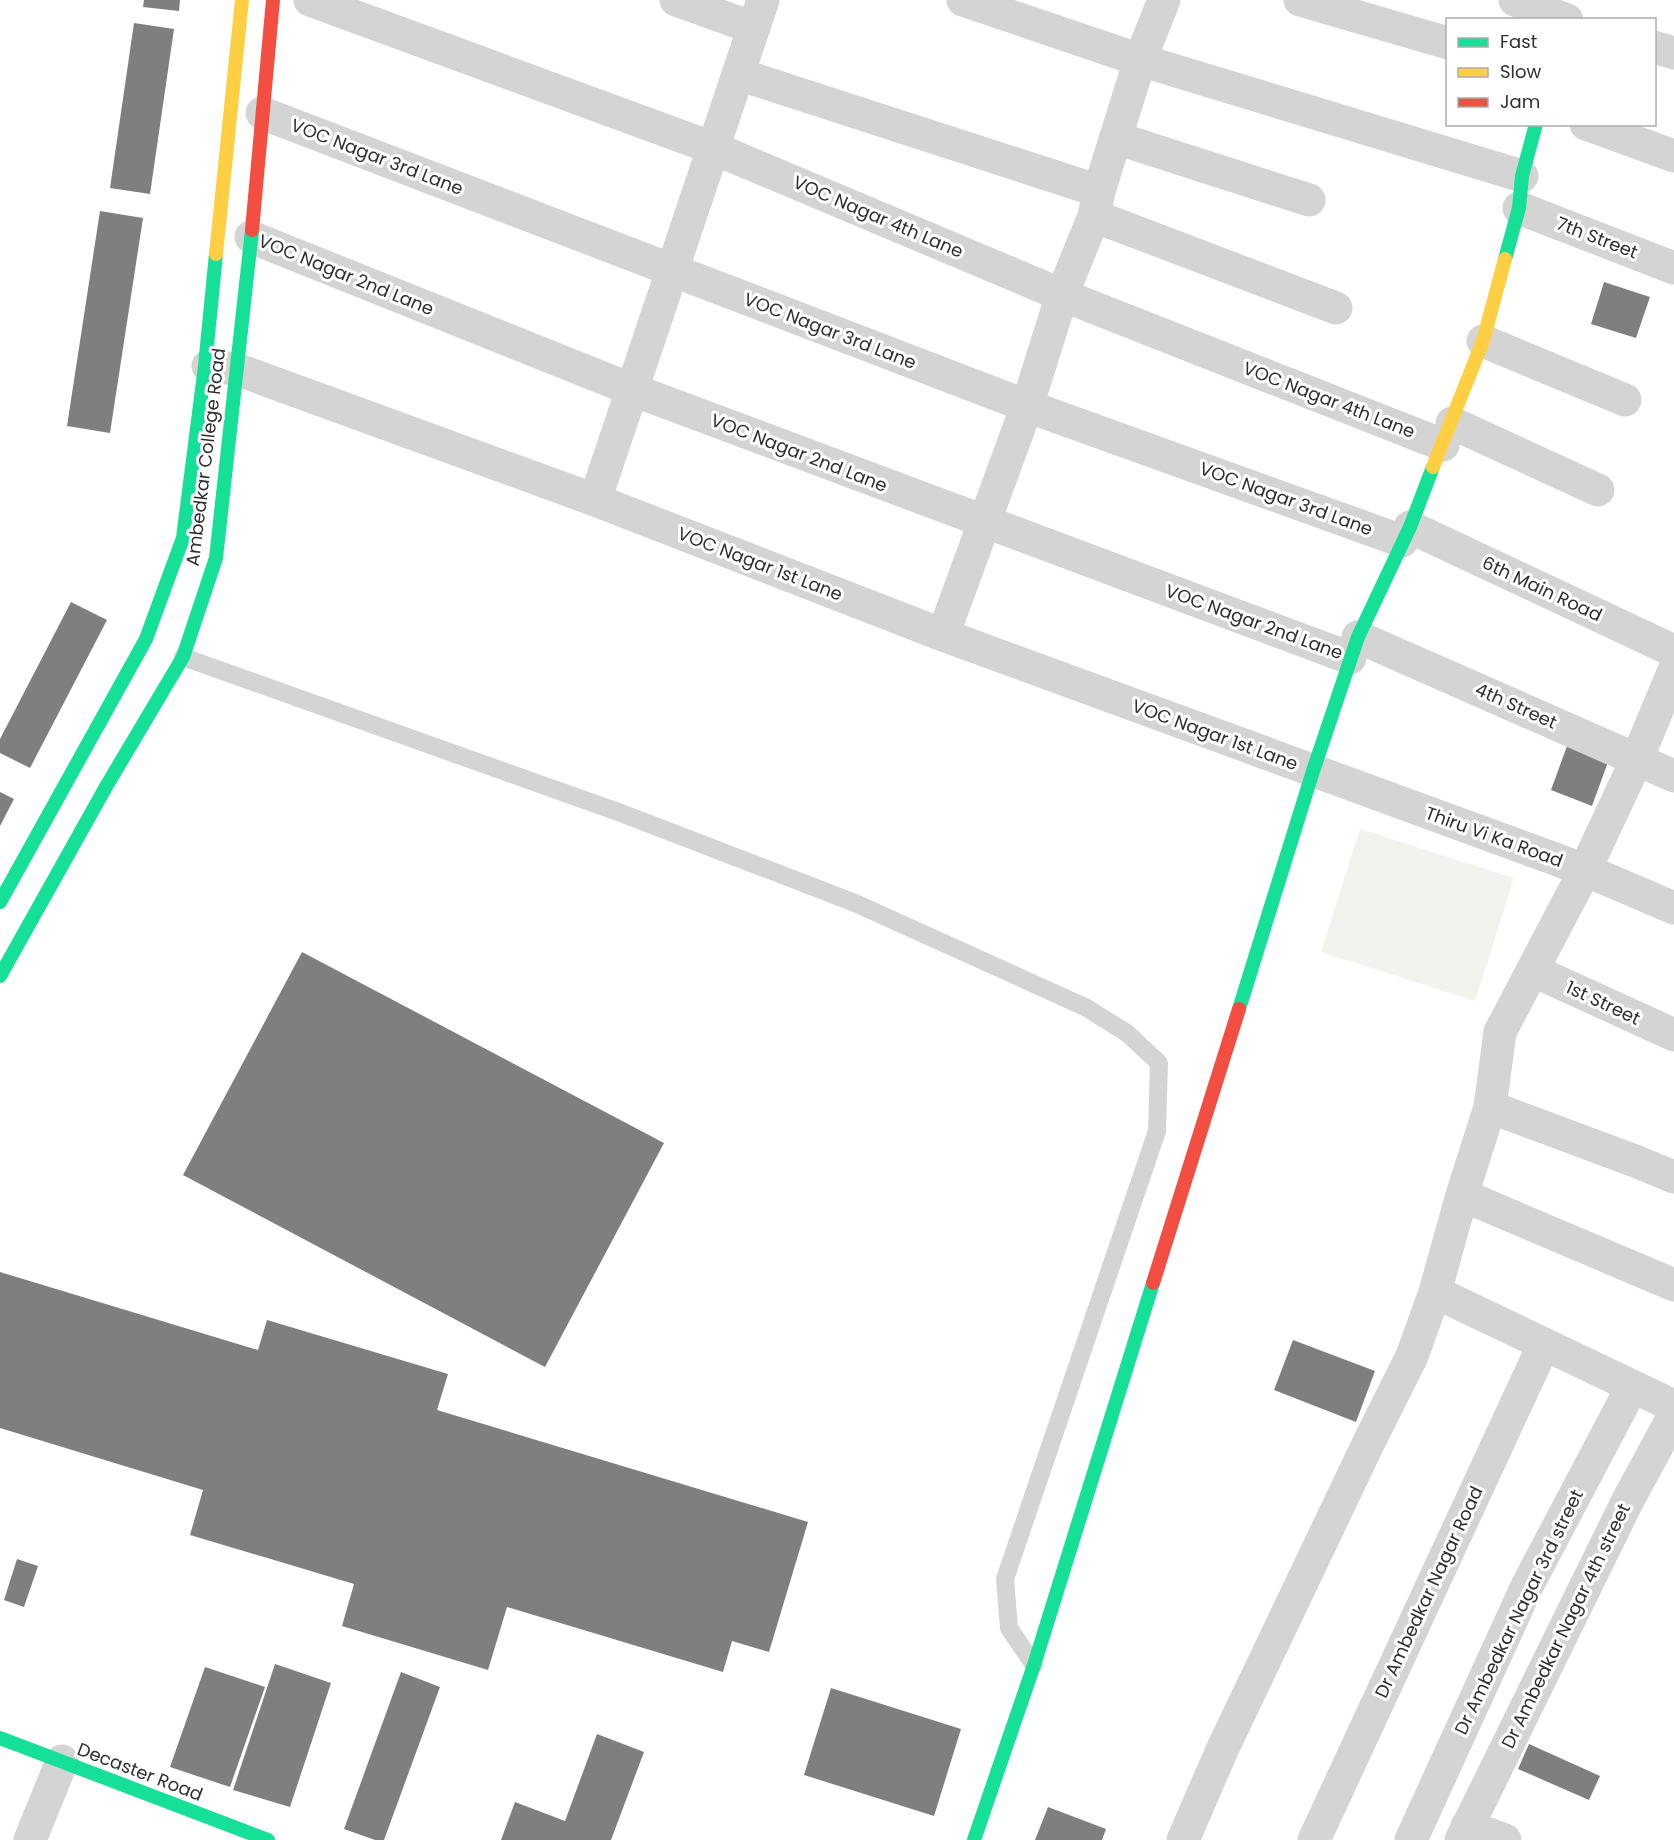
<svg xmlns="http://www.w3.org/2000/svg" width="1674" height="1840" viewBox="0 0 1674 1840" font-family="Poppins,sans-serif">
<rect width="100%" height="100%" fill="#fff"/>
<path fill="#f1f4ec" d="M1360,829L1514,878L1475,1001L1321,952Z"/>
<path fill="#7f7f7f" d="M144,0H180L179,11L143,7Z
M134,23L174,29L150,194L110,188Z
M100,211L143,218L110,433L67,426Z
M1604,282L1650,297L1636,338L1591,324Z
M71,602L107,620L30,768L0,753V739Z
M1567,746L1608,762L1592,806L1551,790Z
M0,792L14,799L0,826Z
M302,952L664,1143L545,1367L183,1175Z
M0,1272L258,1350L267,1320L448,1374L437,1410L808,1522L769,1652L732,1641L723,1672L507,1607L488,1670L342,1626L354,1584L190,1535L203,1490L0,1428Z
M1293,1340L1375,1371L1356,1422L1274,1390Z
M17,1559L38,1566L24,1607L4,1600Z
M275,1664L331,1683L290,1807L233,1790Z
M205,1667L265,1687L230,1787L170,1767Z
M401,1672L440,1687L384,1840H375L344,1829Z
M831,1688L961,1729L934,1816L804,1775Z
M597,1734L644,1752L611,1840H501L515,1802L565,1821Z
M1529,1744L1600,1776L1589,1800L1518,1769Z
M1048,1807L1106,1829L1102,1840H1035Z"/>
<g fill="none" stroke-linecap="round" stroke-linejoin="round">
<path stroke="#d4d4d4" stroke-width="18" d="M183,657L621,813L855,903L1085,1007L1127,1033L1159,1063L1157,1131L1005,1579L1009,1628L1034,1665"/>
<path stroke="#d4d4d4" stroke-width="33" d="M310,0L713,148L1062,295L1443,445
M676,0L754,28
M963,0L1140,60L1522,176
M1300,0L1448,43
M1515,0L1567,20
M1654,47L1674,53
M738,74L1099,191
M262,113L1027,406L1402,541
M1586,124L1674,156
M1116,138L1309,200
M1519,208L1674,268
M1094,216L1336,308
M251,237L633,390L1350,658
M1483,341L1625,400
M208,366L236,369L595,500L943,635L1585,870L1674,908
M1452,423L1598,490
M595,500L763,0
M1410,527L1674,651
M943,635L1027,406L1062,295L1094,216L1099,191L1140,60L1164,0
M1358,637L1674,776
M1532,970L1674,1035
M1490,1107L1635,1161L1674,1177
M1462,1195L1674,1285
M1435,1292L1674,1406
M1467,1826L1505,1840
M30,1840L62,1761
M1183,1840L1222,1750L1368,1444L1412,1356L1435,1292L1462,1195L1490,1107L1500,1032L1585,870L1637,759L1674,670
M1314,1840L1544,1344
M1411,1840L1527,1586L1632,1387
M1461,1840L1627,1502L1674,1415"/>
<path stroke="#16e098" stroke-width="14" d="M1505,259L1519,208L1522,176L1536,124
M0,902L146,639L183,538L205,366L216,254
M0,976L107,785L183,657L216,558L252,230
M1239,1009L1313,771L1358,637L1410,527L1433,467
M0,1738L268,1840
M974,1840L1034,1665L1153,1283"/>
<path stroke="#ffcf43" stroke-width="14" d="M216,254L242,0
M1433,467L1483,341L1505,259"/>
<path stroke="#f24e42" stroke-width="14" d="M252,230L273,0
M1153,1283L1239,1009"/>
</g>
<g text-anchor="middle" stroke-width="6" stroke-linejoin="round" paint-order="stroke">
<g font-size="18" fill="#2f2f2f" stroke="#fff">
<text transform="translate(377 157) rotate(21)" y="6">VOC Nagar 3rd Lane</text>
<text transform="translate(878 217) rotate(23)" y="6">VOC Nagar 4th Lane</text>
<text transform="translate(1597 238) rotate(21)" y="6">7th Street</text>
<text transform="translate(346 275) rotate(22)" y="6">VOC Nagar 2nd Lane</text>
<text transform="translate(830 331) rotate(21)" y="6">VOC Nagar 3rd Lane</text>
<text transform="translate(1329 400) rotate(21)" y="6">VOC Nagar 4th Lane</text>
<text transform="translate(799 453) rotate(21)" y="6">VOC Nagar 2nd Lane</text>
<text transform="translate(206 457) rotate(-83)" y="6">Ambedkar College Road</text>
<text transform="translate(1286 499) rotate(20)" y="6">VOC Nagar 3rd Lane</text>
<text transform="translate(760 564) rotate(21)" y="6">VOC Nagar 1st Lane</text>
<text transform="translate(1542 589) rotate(25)" y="6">6th Main Road</text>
<text transform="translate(1254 622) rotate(20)" y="6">VOC Nagar 2nd Lane</text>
<text transform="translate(1516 706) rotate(24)" y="6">4th Street</text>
<text transform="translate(1215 735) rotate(20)" y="6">VOC Nagar 1st Lane</text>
<text transform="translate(1494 837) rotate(20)" y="6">Thiru Vi Ka Road</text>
<text transform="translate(1603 1003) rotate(25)" y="6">1st Street</text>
<text transform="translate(1429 1592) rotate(-65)" y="6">Dr Ambedkar Nagar Road</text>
<text transform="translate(1519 1612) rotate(-64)" y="6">Dr Ambedkar Nagar 3rd street</text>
<text transform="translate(1566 1626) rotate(-64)" y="6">Dr Ambedkar Nagar 4th street</text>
<text transform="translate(140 1772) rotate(21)" y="6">Decaster Road</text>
</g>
</g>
<rect x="1446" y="18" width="210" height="108" fill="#ffffff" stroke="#acacac" stroke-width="1.5"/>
<rect x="1458" y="38" width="30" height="9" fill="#16e098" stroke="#acacac" stroke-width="1.5"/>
<text x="1500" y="48" font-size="18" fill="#2f2f2f">Fast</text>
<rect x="1458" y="68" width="30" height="9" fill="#ffcf43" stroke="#acacac" stroke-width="1.5"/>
<text x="1500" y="78" font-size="18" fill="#2f2f2f">Slow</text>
<rect x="1458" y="98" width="30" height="9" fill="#f24e42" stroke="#acacac" stroke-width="1.5"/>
<text x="1500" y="108" font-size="18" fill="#2f2f2f">Jam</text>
</svg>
